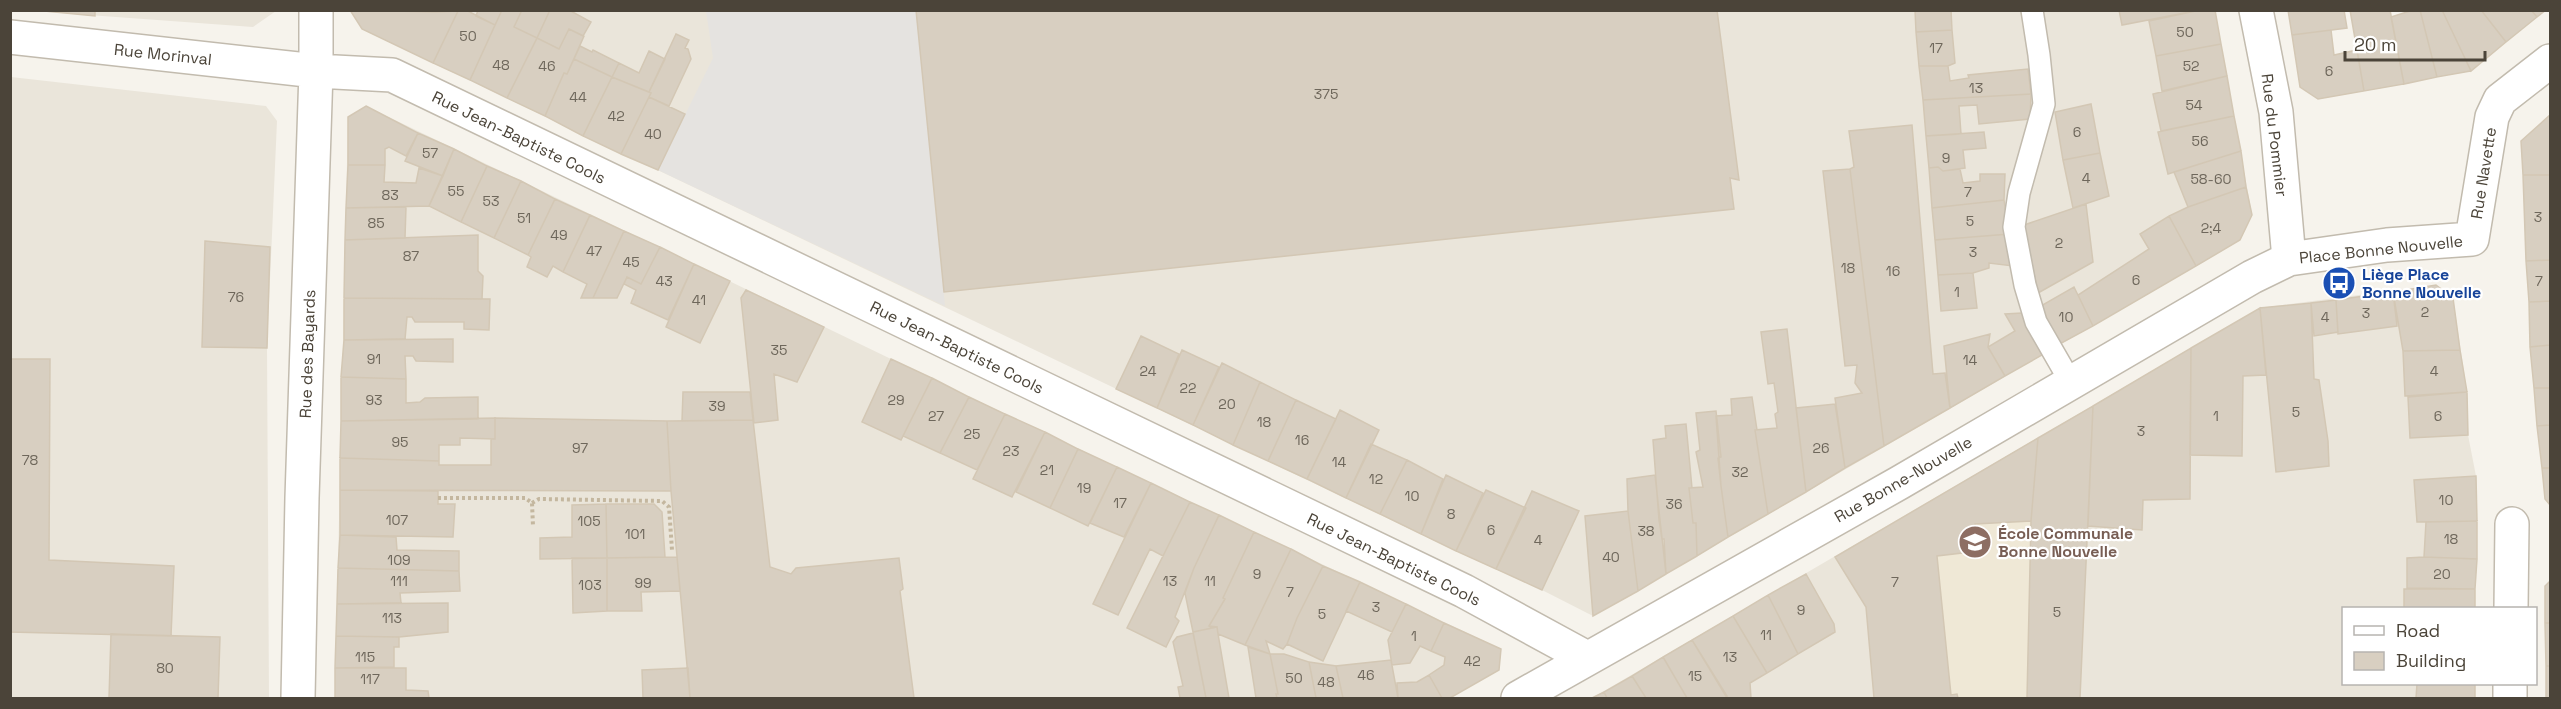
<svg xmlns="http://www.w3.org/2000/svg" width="2561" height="709" viewBox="0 0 2561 709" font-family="'Space Grotesk',sans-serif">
<rect width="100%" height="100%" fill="#f6f3ec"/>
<path fill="#eae5da" d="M34,11H276L253,27Z
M350,11H2215L2252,215L2240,240L1593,616L1542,590L1456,551L362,29Z
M11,77L266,106L277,121L267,348L269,698H11Z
M366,106L1005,414L1501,649L1499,670L1450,698H335L348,117Z
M2436,285L2453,298L2467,392L2468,435L2476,476L2475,608H2344V684H2475V698H1592L2260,308Z"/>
<path fill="#efe8d6" d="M2093,406L2080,698H1874L1866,607L1835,557Z"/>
<path fill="#e5e3e0" d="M706,11H916L945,306L658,170L713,58Z"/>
<path fill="#d8cfc1" stroke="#d3c7b4" stroke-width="1.5" d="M34,10H95V16Z
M350,10L436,12L458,11L433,63L362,29Z
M456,10H466L495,25L470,80L433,63L458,11Z
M478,10H502L495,25L476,16Z
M502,10H522L514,27L537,38L507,98L470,80Z
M522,10H550L537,38L514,27Z
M550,10H569L591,22L583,36L569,29L559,49L537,38Z
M916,10H1717L1739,180L1730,178L1734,209L944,292Z
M1915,10H1951L1952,30L1916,32Z
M2119,10H2200L2122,25Z
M2200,10H2215L2221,44L2156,56L2149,21Z
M2288,10H2344L2347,28L2292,35Z
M2350,10H2390L2404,84L2364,91Z
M2413,10H2420L2437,77L2404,84L2391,17Z
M2420,10H2442L2471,71L2437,77Z
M2445,10H2481L2506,42L2471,71L2443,12Z
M2481,10H2531L2537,17L2506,42Z
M2531,10H2546L2537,17Z
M569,29L584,36L567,74L564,73L545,116L507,98L537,38L559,49Z
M1952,30L1955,63L1948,66H1919L1916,32Z
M2331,30L2334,55L2357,50L2364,91L2318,99L2300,87L2292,35Z
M676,34L689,40L685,48L688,49L691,59L669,106L649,97L651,93L649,92Z
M2221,44L2227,76L2162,91L2156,56Z
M580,46L592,52L593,50L619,63L612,77L574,59Z
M649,51L665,59L649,92L612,77L619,63L639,73Z
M574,59L612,77L583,136L545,116L564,73L567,74Z
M1919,66H1948L1950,81L1969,78L1968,75L2028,69L2031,94L1923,100Z
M2227,76L2234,116L2161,131L2153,94Z
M612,77L651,93L621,154L583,136Z
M2031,94L2030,119L1979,124L1977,105L1959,106L1961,134L1926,136L1923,100Z
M649,97L685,114L658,170L621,154Z
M2091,104L2100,153L2063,160L2055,112Z
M366,106L418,133L406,156L389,147L385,149V165H348V117Z
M2550,115V175H2523L2521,141Z
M2234,116L2241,151L2168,174L2158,132Z
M1912,125L1933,374L1945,373L1950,408L1884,446L1850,169L1854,167L1849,131Z
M1984,132L1986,148L1963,150L1965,168L1943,171L1938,167L1929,168L1926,136Z
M418,133L454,149L443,176L405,161Z
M454,149L487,166L461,222L429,206Z
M2241,151L2246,187L2188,207L2174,172Z
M2100,153L2109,196L2073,208L2063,160Z
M348,165H385L384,182L416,183L419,168L443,176L429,206L346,208Z
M487,166L521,181L494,238L461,222Z
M1938,167L1943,171L1960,169L1963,183L1980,181V174H2005L2004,200L1932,208L1929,168Z
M1850,169L1884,446L1845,468L1835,398L1862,393L1855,383L1857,365L1845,366L1823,171Z
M2523,175H2550V260L2526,261Z
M521,181L555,199L528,255L494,238Z
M2246,187L2252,215L2240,240L2196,266L2169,216L2188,207Z
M555,199L590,215L563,272L553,266L547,277L527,267L531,257L528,255Z
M2004,200L2009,234L1935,240L1932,208Z
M2086,204L2093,262L2038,293L2024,225Z
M406,207L405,238L345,240L346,208Z
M590,215L624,231L593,298H581L587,284L563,272Z
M2169,216L2196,266L2093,326L2078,295L2149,249L2140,234Z
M624,231L660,247L641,284L627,277L617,298H593Z
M2009,234L2013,266L1989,263V268L1973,273L1938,275L1935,240Z
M478,235V271L483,276L482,299L344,298L345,240Z
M205,241L270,247L267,348L202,347Z
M660,247L694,264L668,320L631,303L636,290L624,284L627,277L641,284Z
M2550,260V301L2529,302L2526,261Z
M694,264L730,281L700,343L666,327Z
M1973,273L1977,308L1941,311L1938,275Z
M2436,285L2453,298L2460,350L2403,351L2393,292Z
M2074,287L2093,326L2056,346L2039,307Z
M746,290L824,327L797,382L774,374L778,420L754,423L741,298Z
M2393,292L2397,326L2338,334L2336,300Z
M344,298L490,299L489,330L464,329V322H415L412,317H407L405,339L344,340Z
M2336,300L2338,332L2314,336L2311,303Z
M2550,301V345L2530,347L2529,302Z
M2311,303L2314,379L2319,380L2328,441L2329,466L2276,472L2260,308Z
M2260,308L2266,375L2243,376L2242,456L2190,455L2191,348Z
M2022,313L2042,355L2005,376L1988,347L2015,331L2005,314Z
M1787,329L1806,492L1768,514L1755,430L1777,428L1775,414L1778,412L1774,383L1768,384L1761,332Z
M1990,334L1988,347L2005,376L1950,408L1944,346Z
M1141,336L1179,354L1157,408L1116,389Z
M453,339V362L416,361L413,356H405L406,379L341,377L344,340Z
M2550,345V388H2534L2530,347Z
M2191,348L2190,499L2143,500L2142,530L2088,526L2093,406Z
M1182,350L1219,367L1193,425L1157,408Z
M2460,350L2467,392L2405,396L2403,351Z
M10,359H50L49,560L174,566L171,636L10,632Z
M891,359L932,378L901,440L862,422Z
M1222,363L1260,382L1233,445L1193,425Z
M341,377L406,379V403L420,402L425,398L478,397V419L341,421Z
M932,378L969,397L940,453L903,436Z
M1260,382L1296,400L1268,461L1233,445Z
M2534,388H2550V425L2537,426Z
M683,392H750L753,420L682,421Z
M2467,392L2468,435L2410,438L2408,397Z
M969,397L1005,414L977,470L940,453Z
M1752,397L1757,430H1755L1768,514L1728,537L1721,486L1716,416L1732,415L1731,399Z
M1296,400L1336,419L1307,479L1268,461Z
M1835,404L1845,468L1806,492L1796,408Z
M2093,406L2080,698H2027L2031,521L2038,438Z
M1340,410L1379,430L1346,498L1307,479Z
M1716,411L1721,457L1718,458L1721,486L1728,537L1697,556L1696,523H1693L1689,488L1703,487L1696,452L1700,450L1696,413Z
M1005,414L1045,432L1012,497L973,479Z
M495,418L667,421L671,491L340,490V458L439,461V465H491V439H495Z
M495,418V439L460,438V445H439V461L340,458L341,421Z
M753,420L770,567L791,574L796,568L899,558L903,589L900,591L914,698H690L671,491L667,421Z
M1686,424L1692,488H1689L1693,523H1696L1697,556L1666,574L1664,539H1662L1659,520L1653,440L1666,438L1665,426Z
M2550,425V468H2542L2537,426Z
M1045,432L1078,449L1050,508L1016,492Z
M2038,438L2031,521L1975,524L1979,551L1937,556L1951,695L1957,694L1958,698H1874L1866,607L1835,557Z
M1371,444L1407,460L1380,514L1346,498Z
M1078,449L1117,467L1088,526L1050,508Z
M1407,460L1443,479L1421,534L1380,514Z
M1117,467L1151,483L1124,537L1090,523Z
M2542,468H2550V505L2545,499Z
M1446,475L1483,493L1456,551L1421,534Z
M1655,475L1666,574L1638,591L1628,511L1627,479Z
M2476,476L2477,521L2417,522L2414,480Z
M1151,483L1190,502L1163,556L1150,549L1118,615L1093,604Z
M340,490L438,491V504H455L453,537L340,535Z
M1486,490L1526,508L1496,569L1456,551Z
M1532,491L1579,511L1542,590L1496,569Z
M1190,502L1219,515L1194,568L1175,617L1179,621L1166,647L1127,628Z
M606,504L607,558L540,559V538L572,537V505Z
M606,504H654L662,512L665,557L607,558Z
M1628,511L1638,591L1593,616L1585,516Z
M1219,515L1254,532L1223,598L1225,599L1209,626L1212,628L1193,632L1185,593L1194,568Z
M2477,521V559L2424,557L2426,522Z
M1254,532L1291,549L1245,645L1218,634L1217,627L1209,626L1225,599L1223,598Z
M340,535L396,537L397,550L459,551V571L338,568Z
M1291,549L1323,566L1297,618L1287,644L1283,649L1266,641L1270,654L1245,645Z
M677,557L680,591L641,592L642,611H607V558Z
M2424,557L2477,559L2475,589L2407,588V558Z
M572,558H607V611L573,613Z
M1323,566L1360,582L1323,661L1287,644L1297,618Z
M338,568L459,571L460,591L400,593L401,603L337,604Z
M1806,574L1834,624L1835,632L1798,654L1768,595Z
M2550,581V623H2545V586Z
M1360,582L1406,604L1392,632L1346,611Z
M2404,589H2475V608H2404Z
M1768,595L1798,654L1767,673L1733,616Z
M448,603V632L399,637L336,636L337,604Z
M1406,604L1444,623L1431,651L1420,646L1410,663L1392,665L1388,640Z
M1733,616L1767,673L1750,683L1751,698H1727L1692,640Z
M1444,623L1501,649L1499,670L1450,698H1442L1429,675L1444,665L1445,657L1431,651Z
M2545,623H2550V666H2546Z
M1217,627L1218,634L1229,698H1206L1193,632Z
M1193,633L1206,698H1180L1178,687L1183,686L1173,642L1177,637Z
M111,634L220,637L218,698H109Z
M336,636L399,637V647H394V667L335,668Z
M1692,640L1727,696V698H1687L1663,657Z
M1248,647L1270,654L1278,694H1276L1277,698H1256Z
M1270,654H1284L1309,662L1316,698H1277L1276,694H1278Z
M1663,657L1687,698H1646L1632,676Z
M1391,660L1398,698H1343L1336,666Z
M1309,662L1336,666L1343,698H1316Z
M2546,666H2550V698H2546Z
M335,668H406V690L428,691L429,698H335Z
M688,668L690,698H643L642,670Z
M1429,675L1442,698H1398L1397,683L1417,682Z
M1632,676L1646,698H1607L1604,692Z
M2417,684H2475V698H2416Z
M1604,692L1607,698H1592Z"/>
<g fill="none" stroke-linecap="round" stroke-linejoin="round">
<g stroke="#c2bbae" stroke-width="24">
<path id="lane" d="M2032,10L2039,55L2044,104L2019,193L2014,227L2025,285L2036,322L2070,381"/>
</g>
<g stroke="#c2bbae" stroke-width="36">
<path id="street" d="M2256,10L2276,112L2289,259
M10,37L316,71L392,75L1464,591L1587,658
M2511,608L2512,524
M298,698L302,498L316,71V10
M1518,698L1899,483L2252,277L2289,259L2387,245L2472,239L2492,117L2500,100L2550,61
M2510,698V684"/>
</g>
<path stroke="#c4b79f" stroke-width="4" stroke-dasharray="3 3" stroke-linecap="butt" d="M438,498H525L532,503L533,526
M532,503L539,499L662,501L669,507L672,550"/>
<use href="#lane" stroke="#fff" stroke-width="21"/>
<use href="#street" stroke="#fff" stroke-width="33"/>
</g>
<defs>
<g id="bus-disc" transform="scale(1.725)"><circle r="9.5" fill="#1a4fb4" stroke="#fff"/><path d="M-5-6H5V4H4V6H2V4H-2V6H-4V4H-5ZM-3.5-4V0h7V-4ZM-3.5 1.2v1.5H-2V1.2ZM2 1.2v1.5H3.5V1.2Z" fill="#fff"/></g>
<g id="school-disc" transform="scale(1.725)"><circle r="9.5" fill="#8d6e63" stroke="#fff"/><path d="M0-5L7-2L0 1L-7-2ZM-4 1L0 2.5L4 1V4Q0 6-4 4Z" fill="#fff"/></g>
</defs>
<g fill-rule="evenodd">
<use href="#bus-disc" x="2339" y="283"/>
<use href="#school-disc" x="1975" y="542"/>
</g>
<g text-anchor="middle" stroke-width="4.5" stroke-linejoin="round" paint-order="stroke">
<g font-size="14" fill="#6e675b">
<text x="2185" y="37">50</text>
<text x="468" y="41">50</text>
<text x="1936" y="53">17</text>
<text x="501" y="70">48</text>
<text x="547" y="71">46</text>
<text x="2191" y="71">52</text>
<text x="2329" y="76">6</text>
<text x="1976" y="93">13</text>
<text x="1326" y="99">375</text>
<text x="578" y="102">44</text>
<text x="2194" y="110">54</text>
<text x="616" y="121">42</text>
<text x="2077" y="137">6</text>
<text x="653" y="139">40</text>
<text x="2200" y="146">56</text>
<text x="430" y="158">57</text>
<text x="1946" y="163">9</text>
<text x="2086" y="183">4</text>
<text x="2211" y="184">58-60</text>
<text x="456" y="196">55</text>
<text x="1968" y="197">7</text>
<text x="390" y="200">83</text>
<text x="491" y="206">53</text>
<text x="2538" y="222">3</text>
<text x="524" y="223">51</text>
<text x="1970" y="226">5</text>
<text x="376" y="228">85</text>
<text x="2211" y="233">2;4</text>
<text x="559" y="240">49</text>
<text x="2059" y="248">2</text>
<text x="594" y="256">47</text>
<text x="1973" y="257">3</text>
<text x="411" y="261">87</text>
<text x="631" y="267">45</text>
<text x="1848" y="273">18</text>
<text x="1893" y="276">16</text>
<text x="2136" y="285">6</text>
<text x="664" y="286">43</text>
<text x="2539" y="286">7</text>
<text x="1957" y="297">1</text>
<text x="236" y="302">76</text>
<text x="699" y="305">41</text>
<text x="2425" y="317">2</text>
<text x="2366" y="318">3</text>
<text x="2066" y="322">10</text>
<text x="2325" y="322">4</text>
<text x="779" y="355">35</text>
<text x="374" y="364">91</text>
<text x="1970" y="365">14</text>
<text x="1148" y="376">24</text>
<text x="2434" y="376">4</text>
<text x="1188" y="393">22</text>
<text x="374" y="405">93</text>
<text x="896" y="405">29</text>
<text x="1227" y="409">20</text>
<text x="717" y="411">39</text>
<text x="2296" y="417">5</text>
<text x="936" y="421">27</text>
<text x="2216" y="421">1</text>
<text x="2438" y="421">6</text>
<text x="1264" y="427">18</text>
<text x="2141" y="436">3</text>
<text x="972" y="439">25</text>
<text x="1302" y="445">16</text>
<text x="400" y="447">95</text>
<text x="580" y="453">97</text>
<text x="1821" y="453">26</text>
<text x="1011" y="456">23</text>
<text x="30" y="465">78</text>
<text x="1339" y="467">14</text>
<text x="1047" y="475">21</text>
<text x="1740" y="477">32</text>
<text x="1376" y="484">12</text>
<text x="1084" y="493">19</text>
<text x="1412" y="501">10</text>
<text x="2446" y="505">10</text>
<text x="1120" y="508">17</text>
<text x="1674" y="509">36</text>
<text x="1451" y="519">8</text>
<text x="397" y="525">107</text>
<text x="589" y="526">105</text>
<text x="1491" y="535">6</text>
<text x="1646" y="536">38</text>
<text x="635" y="539">101</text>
<text x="2451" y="544">18</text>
<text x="1538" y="545">4</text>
<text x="1611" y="562">40</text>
<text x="399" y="565">109</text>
<text x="1257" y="579">9</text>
<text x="2442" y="579">20</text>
<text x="399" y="586">111</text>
<text x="1170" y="586">13</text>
<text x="1210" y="586">11</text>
<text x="1895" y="587">7</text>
<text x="643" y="588">99</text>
<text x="590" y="590">103</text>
<text x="1290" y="597">7</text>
<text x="1376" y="612">3</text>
<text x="1801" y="615">9</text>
<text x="2057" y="617">5</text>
<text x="1322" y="619">5</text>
<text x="392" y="623">113</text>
<text x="1766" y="640">11</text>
<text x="1414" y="641">1</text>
<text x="365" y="662">115</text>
<text x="1730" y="662">13</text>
<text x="1472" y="666">42</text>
<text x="165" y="673">80</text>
<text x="1366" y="680">46</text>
<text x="1695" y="681">15</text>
<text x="1294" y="683">50</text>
<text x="370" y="684">117</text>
<text x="1326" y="687">48</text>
</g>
<g font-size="16" fill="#4b4439" stroke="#fff">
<text transform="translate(163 54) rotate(6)" y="6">Rue Morinval</text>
<text transform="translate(2275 135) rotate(83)" y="6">Rue du Pommier</text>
<text transform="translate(519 137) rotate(26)" y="6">Rue Jean-Baptiste Cools</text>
<text transform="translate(2483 173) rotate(-81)" y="6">Rue Navette</text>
<text transform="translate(2381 249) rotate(-6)" y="6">Place Bonne Nouvelle</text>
<text transform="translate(957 347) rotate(26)" y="6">Rue Jean-Baptiste Cools</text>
<text transform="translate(307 354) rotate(-88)" y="6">Rue des Bayards</text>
<text transform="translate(1903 479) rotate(-30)" y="6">Rue Bonne-Nouvelle</text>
<text transform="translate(1394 559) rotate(26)" y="6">Rue Jean-Baptiste Cools</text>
</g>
<g font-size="16" font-weight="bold" fill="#164399" stroke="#fff" text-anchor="start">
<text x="2362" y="280">Liège Place<tspan x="2362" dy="18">Bonne Nouvelle</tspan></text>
</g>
<g font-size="16" font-weight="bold" fill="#785e54" stroke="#fff" text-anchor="start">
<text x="1998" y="539">École Communale<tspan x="1998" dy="18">Bonne Nouvelle</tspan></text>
</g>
</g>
<rect width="2561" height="709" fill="none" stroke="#4b4439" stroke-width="24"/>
<rect x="2342" y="607" width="195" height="78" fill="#ffffff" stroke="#b7b4b0" stroke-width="1.5"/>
<rect x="2354" y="626" width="30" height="9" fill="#ffffff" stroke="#b7b4b0" stroke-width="1.5"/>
<text x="2396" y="637" font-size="18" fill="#4b4439">Road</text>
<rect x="2354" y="652" width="30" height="18" fill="#d8cfc1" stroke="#b7b4b0" stroke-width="1.5"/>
<text x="2396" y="667" font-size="18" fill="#4b4439">Building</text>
<path d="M2345 51v9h140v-9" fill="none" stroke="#4b4439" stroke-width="3"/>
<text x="2354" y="51" font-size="18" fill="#4b4439" stroke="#ffffff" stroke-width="4.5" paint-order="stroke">20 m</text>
</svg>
